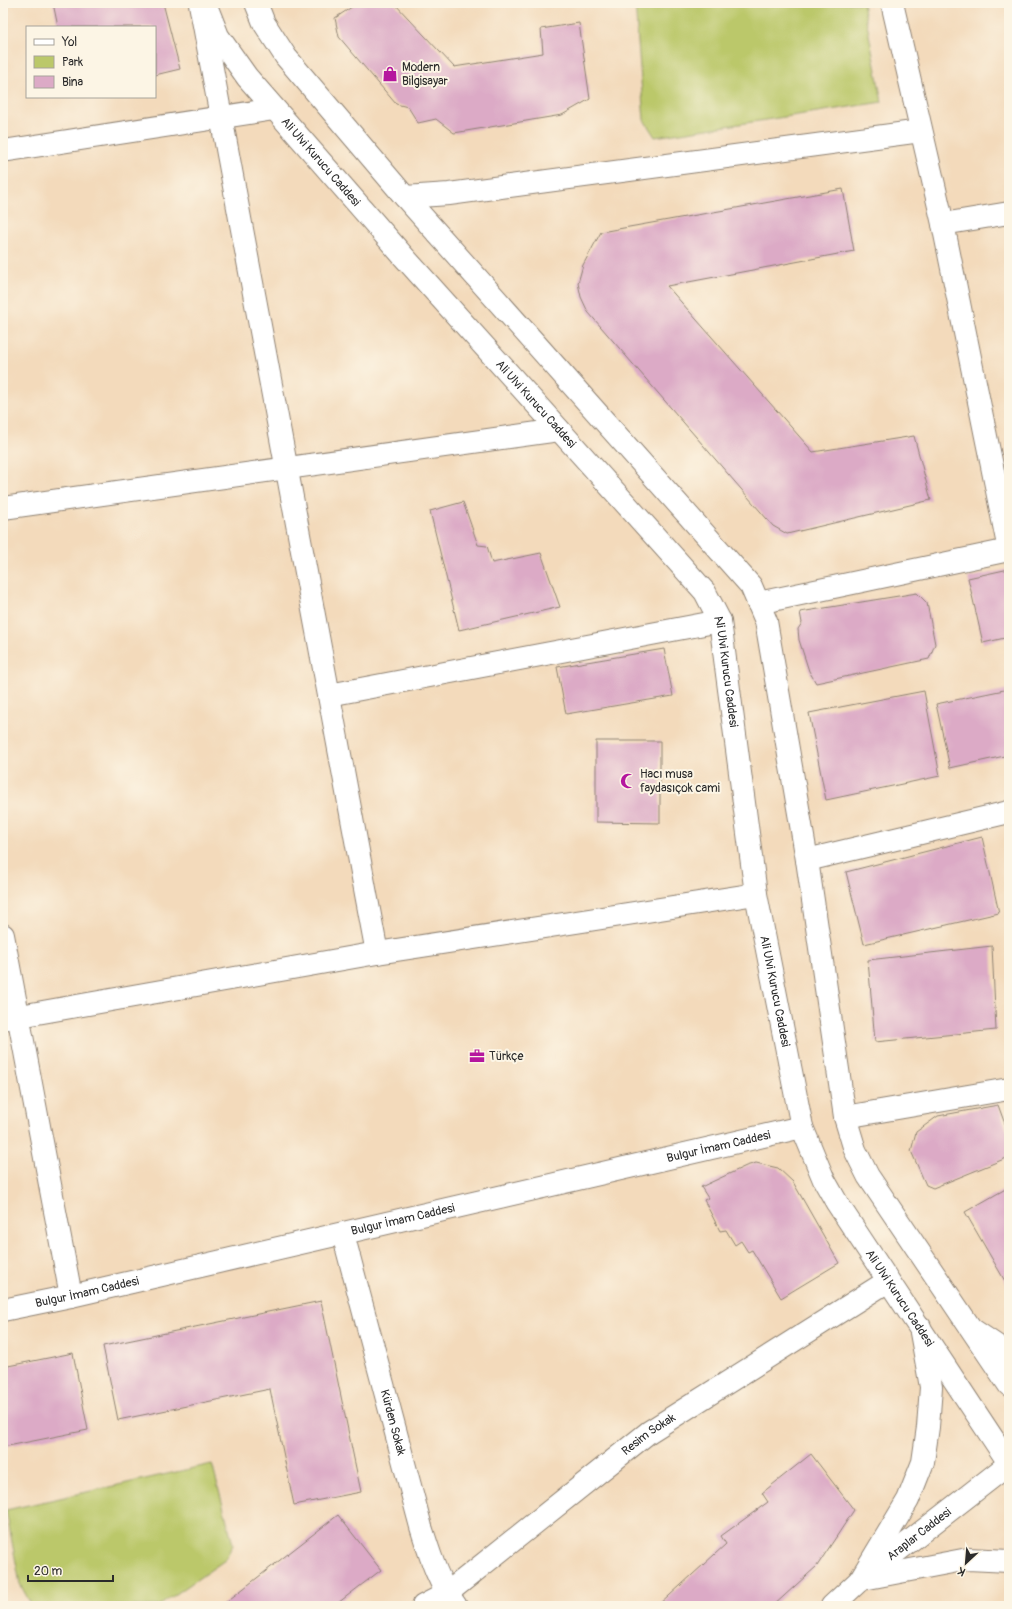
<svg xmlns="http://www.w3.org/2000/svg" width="1012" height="1609" viewBox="0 0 1012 1609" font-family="Pangolin,sans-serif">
<rect width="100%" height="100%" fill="#fcf5e5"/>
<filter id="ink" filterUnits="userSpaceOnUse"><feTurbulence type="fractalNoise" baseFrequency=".025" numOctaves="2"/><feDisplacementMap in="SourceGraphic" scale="8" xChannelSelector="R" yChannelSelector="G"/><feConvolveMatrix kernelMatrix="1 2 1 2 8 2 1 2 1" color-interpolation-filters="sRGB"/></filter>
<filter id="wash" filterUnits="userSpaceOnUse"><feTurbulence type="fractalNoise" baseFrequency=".012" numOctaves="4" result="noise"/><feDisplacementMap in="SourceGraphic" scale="16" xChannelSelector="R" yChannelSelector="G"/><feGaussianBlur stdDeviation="0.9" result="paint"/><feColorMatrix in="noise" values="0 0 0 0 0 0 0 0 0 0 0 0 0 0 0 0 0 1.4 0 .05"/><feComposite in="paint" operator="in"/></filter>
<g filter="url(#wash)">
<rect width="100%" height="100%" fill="#f3dabb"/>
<path fill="#bbc86a" stroke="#737a4a" d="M635,3H863L882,102L655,137L644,120Z
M212,1464L233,1544L225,1560L159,1606H32L20,1584L6,1510Z"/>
<g id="blocks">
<path fill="#dcaac6" d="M53,3H163L180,69L155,75V27H58Z
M358,3H394L454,67L543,53L541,29L579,23L590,99L562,115L454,133L436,119L418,123L408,107L396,104L339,37L335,18Z
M843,189L854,251L667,286L813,452L914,436L931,500L787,534L773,526L588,312L581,297L578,283L583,265L601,232Z
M463,502L478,545L487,546L492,563L541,553L560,607L459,630L430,511Z
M1009,569V637L983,643L968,578Z
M917,593L927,603L935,644L929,659L816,683L809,671L799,640L798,629L802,623L800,612Z
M664,649L673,696L566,714L557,667Z
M1009,689V755L950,768L936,704Z
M924,691L940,776L826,800L809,713Z
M596,741H660V823L596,822Z
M982,837L999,913L864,944L846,872Z
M992,946L996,1030L875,1042L868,960Z
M998,1105L1009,1135V1157L933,1188L926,1185L911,1151L916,1132L938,1116Z
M756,1163L778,1168L793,1182L839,1263L781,1298L752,1250L748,1252L741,1241L735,1245L726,1230L720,1231L704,1200L708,1198L701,1187L746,1166Z
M1009,1187V1288L965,1212Z
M321,1301L361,1492L294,1505L270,1389L118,1420L103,1346Z
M73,1353L88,1430L3,1447V1367Z
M811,1454L854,1510L817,1566L773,1606H658L726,1544L721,1536L768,1502L762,1493Z
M338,1515L381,1570L334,1606H221Z"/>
</g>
</g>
<g filter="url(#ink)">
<use href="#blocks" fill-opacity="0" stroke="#8f8273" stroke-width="1"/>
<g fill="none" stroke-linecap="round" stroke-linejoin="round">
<g stroke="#8f8273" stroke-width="24">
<g id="minor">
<path d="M892,3L943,224L1009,550"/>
<path d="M200,4L377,953"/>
<path d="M3,151L274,109"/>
<path d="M405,197L449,194L921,131"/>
<path d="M943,224L1009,213"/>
<path d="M3,508L559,430"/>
<path d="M758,603L1009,550"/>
<path d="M329,695L720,621"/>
<path d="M807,860L1009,812"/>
<path d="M3,935L71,1296"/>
<path d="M3,1019L377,953L756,894"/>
<path d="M845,1117L1009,1089"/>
<path id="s1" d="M343,1234L421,1527C430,1555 438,1583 456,1606"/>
<path id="s2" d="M423,1606L446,1594L649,1432L888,1281"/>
</g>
</g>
<g stroke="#8f8273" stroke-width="24">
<g id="tertiary">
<path id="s3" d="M3,1310L71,1296L802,1127"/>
<path d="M973,1330L1009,1354"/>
<path d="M863,1579L968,1559L1009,1561"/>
<path d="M860,1580L908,1500L923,1462L928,1427L931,1387L920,1327"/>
<path id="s4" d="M832,1606L860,1580L1009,1464"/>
</g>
</g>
<g stroke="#8f8273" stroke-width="24">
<g id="secondary">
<path id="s5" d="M205,3L218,36L247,77L404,257L705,592L720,621L756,894L802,1127L824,1180L837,1203L1009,1463"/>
<path d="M256,3L264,23L286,57L405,197L751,586L766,621L807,860L845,1117L855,1150L868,1176L1009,1385"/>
</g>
</g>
<use href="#minor" stroke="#fff" stroke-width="22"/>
<use href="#tertiary" stroke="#fff" stroke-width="22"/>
<use href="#secondary" stroke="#fff" stroke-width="22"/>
</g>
</g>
<defs>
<g id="shop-bare" transform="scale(1.2)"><path d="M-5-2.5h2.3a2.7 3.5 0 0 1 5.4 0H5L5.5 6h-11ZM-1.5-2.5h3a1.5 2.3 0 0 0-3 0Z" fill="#b5179e" stroke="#fcf5e5" stroke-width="2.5" paint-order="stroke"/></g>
<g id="mosque-bare" transform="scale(1.2)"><path d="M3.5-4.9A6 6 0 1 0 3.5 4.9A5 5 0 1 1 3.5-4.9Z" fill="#b5179e" stroke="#fcf5e5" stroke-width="2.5" paint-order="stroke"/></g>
<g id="office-bare" transform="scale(1.2)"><path d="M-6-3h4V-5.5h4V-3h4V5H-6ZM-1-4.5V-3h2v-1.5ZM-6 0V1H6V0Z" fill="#b5179e" stroke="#fcf5e5" stroke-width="2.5" paint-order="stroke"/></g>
</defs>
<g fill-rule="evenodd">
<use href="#shop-bare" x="390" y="74"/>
<use href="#mosque-bare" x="628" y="781"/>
<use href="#office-bare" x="477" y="1056"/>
</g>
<g text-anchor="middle" stroke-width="4" stroke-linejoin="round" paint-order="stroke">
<g font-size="12" fill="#2b2b2b" stroke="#fcf5e5" text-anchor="start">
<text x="402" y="71">Modern<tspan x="402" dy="14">Bilgisayar</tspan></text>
<text x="640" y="778">Hacı musa<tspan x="640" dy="14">faydasıçok cami</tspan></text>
<text x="489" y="1060">Türkçe</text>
</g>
<g font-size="12" fill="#2b2b2b" stroke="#fcf5e5">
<text dy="4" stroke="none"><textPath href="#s5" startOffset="198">Ali Ulvi Kurucu Caddesi</textPath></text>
<text dy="4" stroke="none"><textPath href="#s5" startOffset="522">Ali Ulvi Kurucu Caddesi</textPath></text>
<text dy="4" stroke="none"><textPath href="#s5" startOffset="858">Ali Ulvi Kurucu Caddesi</textPath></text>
<text dy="4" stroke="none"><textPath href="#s5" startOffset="1182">Ali Ulvi Kurucu Caddesi</textPath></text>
<text dy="4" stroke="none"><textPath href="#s3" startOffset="734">Bulgur İmam Caddesi</textPath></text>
<text dy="4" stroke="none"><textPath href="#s3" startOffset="410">Bulgur İmam Caddesi</textPath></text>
<text dy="4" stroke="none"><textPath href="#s3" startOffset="86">Bulgur İmam Caddesi</textPath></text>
<text dy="4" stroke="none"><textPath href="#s5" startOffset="1518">Ali Ulvi Kurucu Caddesi</textPath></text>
<text dy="4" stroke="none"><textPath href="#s1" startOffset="195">Kürden Sokak</textPath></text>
<text dy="4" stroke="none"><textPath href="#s2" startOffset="284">Resim Sokak</textPath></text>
<text dy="4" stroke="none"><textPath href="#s4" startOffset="113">Araplar Caddesi</textPath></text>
</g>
</g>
<rect width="1012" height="1609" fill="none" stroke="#fcf5e5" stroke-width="16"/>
<rect x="26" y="26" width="130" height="72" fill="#fcf5e5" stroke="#a8a49b"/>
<rect x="34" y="39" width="20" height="6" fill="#ffffff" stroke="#a8a49b"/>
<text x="62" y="46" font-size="12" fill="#2b2b2b">Yol</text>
<rect x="34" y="56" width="20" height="12" fill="#bbc86a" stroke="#a8a49b"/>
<text x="62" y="66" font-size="12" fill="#2b2b2b">Park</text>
<rect x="34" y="76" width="20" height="12" fill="#dcaac6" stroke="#a8a49b"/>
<text x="62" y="86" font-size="12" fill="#2b2b2b">Bina</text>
<g transform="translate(966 1563) rotate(206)" stroke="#fcf5e5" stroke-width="3" paint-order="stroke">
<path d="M0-3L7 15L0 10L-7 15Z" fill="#2b2b2b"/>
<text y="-6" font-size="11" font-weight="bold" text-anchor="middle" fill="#2b2b2b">K</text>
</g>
<path d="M28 1575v6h85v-6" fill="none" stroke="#2b2b2b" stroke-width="2"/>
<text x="34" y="1575" font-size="12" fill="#2b2b2b" stroke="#fcf5e5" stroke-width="3" paint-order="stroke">20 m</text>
</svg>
